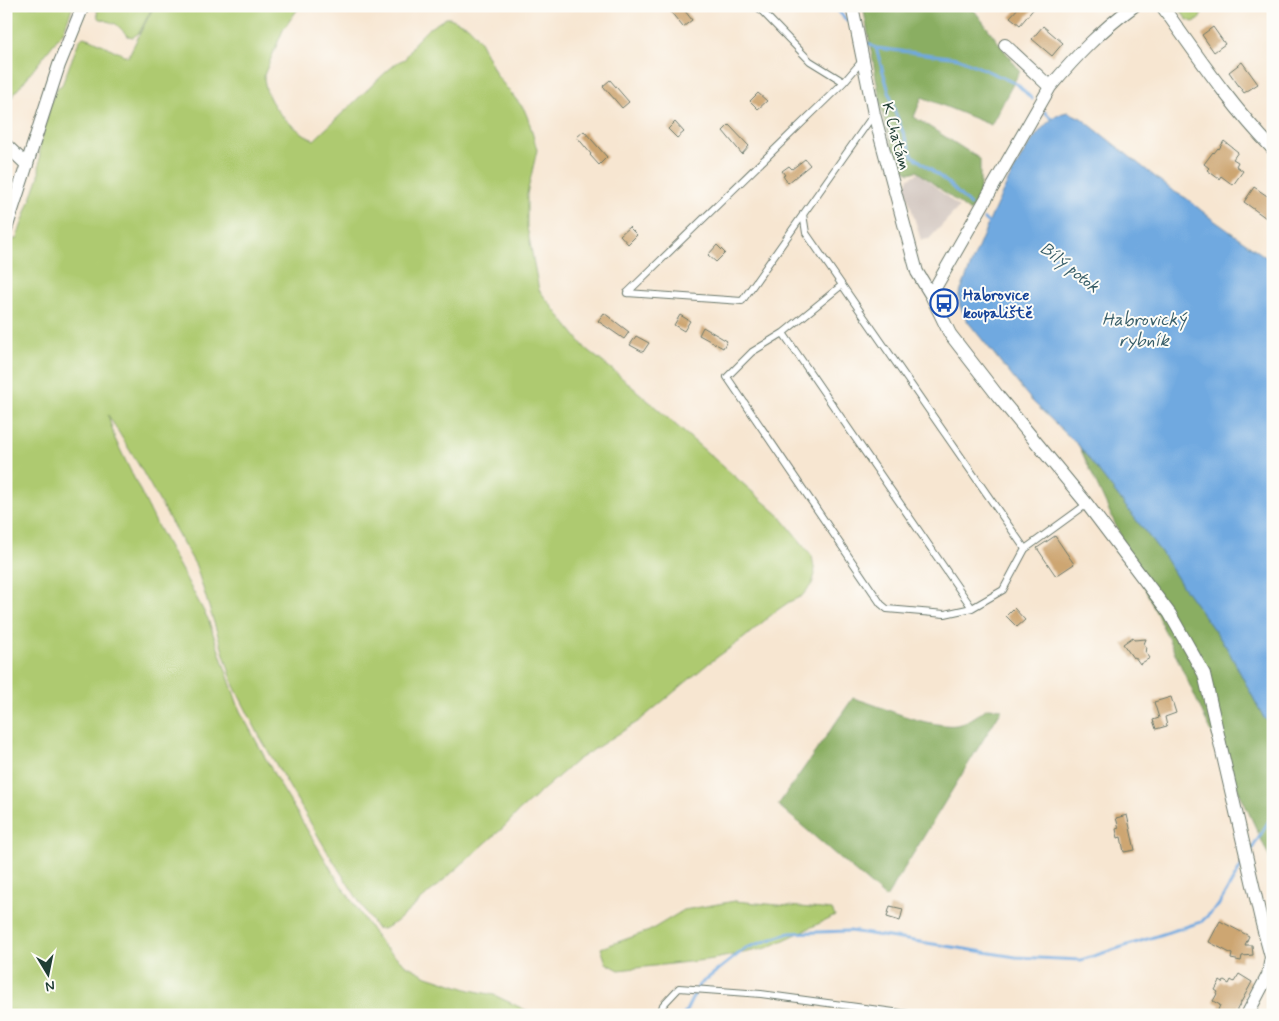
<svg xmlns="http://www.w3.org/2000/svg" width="1279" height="1021" viewBox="0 0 1279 1021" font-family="Mynerve,sans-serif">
<rect width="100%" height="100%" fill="#fdfcf7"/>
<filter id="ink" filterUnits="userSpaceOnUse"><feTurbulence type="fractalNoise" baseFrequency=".02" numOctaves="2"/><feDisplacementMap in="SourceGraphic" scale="10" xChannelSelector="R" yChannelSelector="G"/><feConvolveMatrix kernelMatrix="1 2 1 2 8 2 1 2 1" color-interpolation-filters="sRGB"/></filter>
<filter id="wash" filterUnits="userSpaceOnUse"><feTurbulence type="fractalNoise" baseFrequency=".0096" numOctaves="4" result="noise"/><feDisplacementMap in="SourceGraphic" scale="20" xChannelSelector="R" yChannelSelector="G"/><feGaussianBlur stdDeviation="1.12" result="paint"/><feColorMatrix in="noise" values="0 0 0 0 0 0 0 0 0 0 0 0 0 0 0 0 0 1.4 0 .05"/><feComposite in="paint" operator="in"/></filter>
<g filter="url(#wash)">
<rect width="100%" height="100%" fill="#f7e6d1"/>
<path fill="#cec1ba" d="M919,173L959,207L929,239L921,240L905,188L909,178Z"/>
<path fill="#aeca70" stroke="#668452" d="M6,6H73L63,32L11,98H8L6,97Z
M99,6H153L139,33L133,37L128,36L116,24L98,18L97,10Z
M154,6H300L283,30L264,75C264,104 290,127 314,140L386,72L398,62L405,59L415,42L428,29L446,18H450L468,26L472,30L481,43L497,76L524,109L529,121L537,150L527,194V227L539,290L586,349L614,371L780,516L812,556L815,574L812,584L802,596L789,602L776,611L744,638L709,663L639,721L577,760L519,811L504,827L396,922L383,929L376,928L327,851L260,737L234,686L196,566L140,467L108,415L115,439L158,527L208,619L240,711L280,785L337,879L382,945L406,965L427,976L470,990L494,995L536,1015H6V258L14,238L16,240L39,176L40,146L51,102L57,88L62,85L79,41L83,37L91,39L128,57Z
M1178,6H1209L1202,13L1199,20L1193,22L1186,19Z
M735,901L832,910L835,916L767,948L714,959L619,970L606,963L601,948L649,931L684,910Z"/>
<path fill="#8aae62" stroke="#54764b" d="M863,6H967L974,10L1020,71L991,125L922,97L914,117L980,159V194L970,212L917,171L909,173L898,164L883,116Z
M1079,446L1161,552L1183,587L1227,648L1264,718L1273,726V865Z
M853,698C882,706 907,720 937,724C943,725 951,726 957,725C968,722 978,715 987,708L1002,709L886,898L778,805Z"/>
<path fill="#70a9e0" stroke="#48738a" d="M1068,112L1081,118L1173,191L1186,198L1212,219L1273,262V726L1264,718L1227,648L1183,587L1161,552L1079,446L1032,401L968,322L960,306L959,295C975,257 1025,116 1068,112Z"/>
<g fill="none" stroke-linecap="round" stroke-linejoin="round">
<path stroke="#70a9e0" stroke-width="3" d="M834,6L847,21
M867,43L876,48L895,112L912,155L948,183L970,205
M876,48L958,58L1017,84L1032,99
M1045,112L1051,118
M984,219L991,226
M1249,854L1273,814
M684,1015L699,985L746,948L789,933L850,931L1016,957L1081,960L1201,922L1218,906L1243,863"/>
</g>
<g id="blocks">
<path fill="#cda672" d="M666,6H681L692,20L683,27Z
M1020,6H1036L1020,25L1010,17Z
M1043,26L1063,43L1052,56L1032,39Z
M1213,27L1225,44L1214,52L1202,35Z
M1242,62L1258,84L1244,93L1229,72Z
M610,80L629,102L622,108L603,86Z
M758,93L767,101L758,109L750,101Z
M675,122L684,132L677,138L668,129Z
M729,125L749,146L742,154L723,131Z
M584,131L607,157L599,165L590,155L591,154L577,137Z
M1224,141L1238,152L1233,159L1238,162L1236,166L1243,171L1233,185L1221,176L1219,179L1207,170L1209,168L1204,164L1213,152L1214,153L1218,148L1219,149Z
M805,159L810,165L788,183L783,176L785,175L782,171L789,166L792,169Z
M1254,187L1273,200V223L1244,202Z
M629,227L637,235L628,244L620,235Z
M717,245L725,253L716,262L708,255Z
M604,313L629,332L624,339L598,321Z
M680,315L690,321L684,331L674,325Z
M703,327L727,341L723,348L699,335Z
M636,336L649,343L643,352L630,345Z
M1055,536L1074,564L1056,576L1037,548Z
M1014,608L1025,620L1017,627L1006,616Z
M1133,637L1134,640L1146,639L1144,644L1147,649L1145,651L1150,658L1140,664L1135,657L1133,658L1123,644Z
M1171,697L1176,713L1165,717L1167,726L1156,729L1153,720L1159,718L1154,702Z
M1127,815L1135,850L1124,852L1121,837L1118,838L1116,829L1119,828L1116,818Z
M890,906L903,909L900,921L887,917Z
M1220,921L1249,936L1245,945H1252L1253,955L1242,956L1241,961L1231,959L1232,954L1209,942Z
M1239,974L1252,982L1234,1015H1226L1218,1010L1220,1005L1213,1001L1218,992L1215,990L1220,981L1223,983L1224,981L1229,984L1231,980L1234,982Z"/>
</g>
</g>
<g filter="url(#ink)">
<use href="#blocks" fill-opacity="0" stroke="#6b786b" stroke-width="1"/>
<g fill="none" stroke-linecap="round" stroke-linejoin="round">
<g stroke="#6b786b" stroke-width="8">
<path id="service" d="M757,6L810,61L844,82
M803,214L806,233L842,285L783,333L752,352L727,377L881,604L887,609L945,614L972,608L1003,590L1025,549L1087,504
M842,285L1025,549
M627,293L742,301L874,114
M627,293L844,82L862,61
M783,333L972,608
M660,1015L663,1005L679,988L761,994L916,1015"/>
</g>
<g stroke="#6b786b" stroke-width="14">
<path id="minor" d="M852,6L874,114L917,272L931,295L950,334L998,396L1087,504L1170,614L1204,674L1262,924L1271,957L1268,975L1247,1015
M1162,6C1197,55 1231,106 1273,149
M1050,87C1077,55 1100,31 1134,6
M6,145L27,165
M6,229L59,65L83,6
M931,295L1050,87L1005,45"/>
</g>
<use href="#service" stroke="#fff" stroke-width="6"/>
<use href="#minor" stroke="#fff" stroke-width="12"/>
</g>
</g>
<defs>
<g id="bus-ring" transform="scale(1.4375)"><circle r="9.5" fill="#fdfcf7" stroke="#1a4fb4" stroke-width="1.5"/><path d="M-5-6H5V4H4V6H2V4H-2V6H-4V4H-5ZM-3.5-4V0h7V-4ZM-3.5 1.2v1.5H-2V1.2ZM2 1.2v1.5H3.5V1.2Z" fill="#1a4fb4"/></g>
</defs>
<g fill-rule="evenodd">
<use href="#bus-ring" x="944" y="303"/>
</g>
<g text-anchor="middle" stroke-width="4" stroke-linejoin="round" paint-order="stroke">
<g font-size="16" fill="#1f3d34" stroke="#fdfcf7">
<text transform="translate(897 136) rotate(75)" y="6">K Chatám</text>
</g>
<g font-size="16" font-weight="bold" fill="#164399" stroke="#fdfcf7" text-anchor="start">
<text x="963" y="300">Habrovice<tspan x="963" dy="18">koupaliště</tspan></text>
</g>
<g font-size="18" font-style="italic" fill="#375d68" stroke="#fdfcf7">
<text transform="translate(1070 267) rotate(38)" y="6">Bílý potok</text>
<text x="1144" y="325">Habrovický<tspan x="1144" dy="21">rybník</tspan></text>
</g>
</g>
<rect width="1279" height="1021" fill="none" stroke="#fdfcf7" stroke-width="25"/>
<g transform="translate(48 974) rotate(170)" stroke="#fdfcf7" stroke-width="4" paint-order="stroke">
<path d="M0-4L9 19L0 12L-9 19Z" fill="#1f3d34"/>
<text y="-8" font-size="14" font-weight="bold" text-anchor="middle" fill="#1f3d34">N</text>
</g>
</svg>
